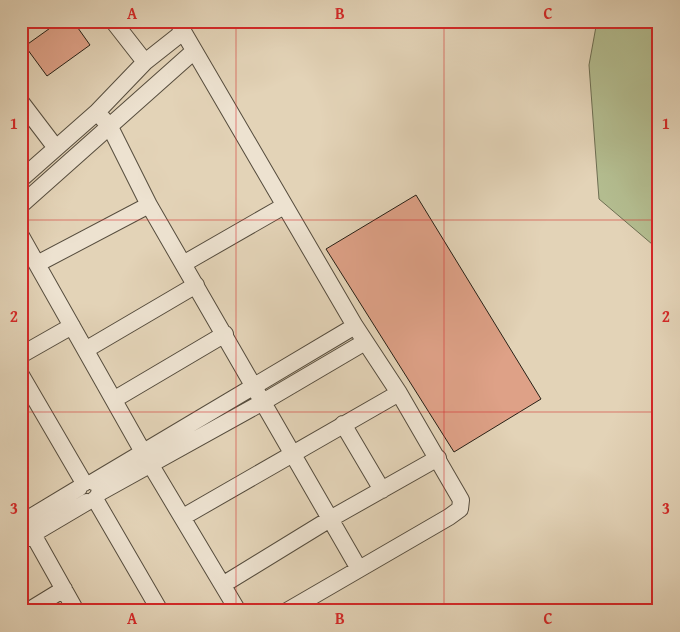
<svg xmlns="http://www.w3.org/2000/svg" width="680" height="632" viewBox="0 0 680 632" font-family="'Gentium Book Plus',serif">
<rect width="100%" height="100%" fill="#e3d3b7"/>
<filter id="stains"><feTurbulence type="fractalNoise" baseFrequency=".004" numOctaves="4"/><feColorMatrix values="0 0 0 0 .2 0 0 0 0 .09 0 0 0 0 .02 0 0 0 .5 -.17"/></filter>
<radialGradient id="worn" r=".72"><stop offset=".6" stop-color="#630" stop-opacity="0"/><stop offset="1" stop-color="#630" stop-opacity=".3"/></radialGradient>
<path fill="#b3bc8f" stroke="#6d6e52" d="M597,21H659V250L599,199L589,65Z"/>
<path fill="#dea187" stroke="#272016" d="M60,21H73L90,45L47,76L25,46Z
M416,195L541,399L454,452L326,249Z"/>
<g fill="none" stroke-linecap="round" stroke-linejoin="round">
<g stroke="#564d3e" stroke-width="18">
<path id="minor" d="M113,21L145,62
M177,21L355,326L399,393L461,500L460,509L449,517L287,611
M21,102L56,148
M97,112L110,127L149,205L359,569
M21,179L97,112L145,62L183,32
M21,205L193,52
M21,236L143,452L238,611
M37,264L149,205
M183,264L284,206
M87,349L196,285
M21,355L72,326
M21,375L84,483
M115,399L225,334
M343,424L382,490
M93,482L355,326
M99,493L263,402L365,342
M95,499L160,611
M21,513L76,611
M183,517L399,393
M21,523L79,488
M21,541L87,502
M224,584L330,519L438,458
M28,611L64,589"/>
</g>
<use href="#minor" stroke="#ede2d0" stroke-width="16"/>
</g>
<path fill="none" stroke="#d62828" stroke-width="1" stroke-opacity="0.55" d="M236,21V611M444,21V611M21,220H659M21,412H659"/>
<rect width="680" height="632" fill="none" stroke="#e3d3b7" stroke-width="55"/>
<rect x="28" y="28" width="624" height="576" fill="none" stroke="#d62828" stroke-width="2"/>
<g font-size="16" text-anchor="middle" font-weight="bold" fill="#d62828">
<text x="132" y="19">A</text>
<text x="340" y="19">B</text>
<text x="548" y="19">C</text>
<text x="14" y="129">1</text>
<text x="666" y="129">1</text>
<text x="14" y="322">2</text>
<text x="666" y="322">2</text>
<text x="14" y="514">3</text>
<text x="666" y="514">3</text>
<text x="132" y="624">A</text>
<text x="340" y="624">B</text>
<text x="548" y="624">C</text>
</g>
<rect width="100%" height="100%" filter="url(#stains)"/>
<rect width="100%" height="100%" fill="url(#worn)"/>
</svg>
